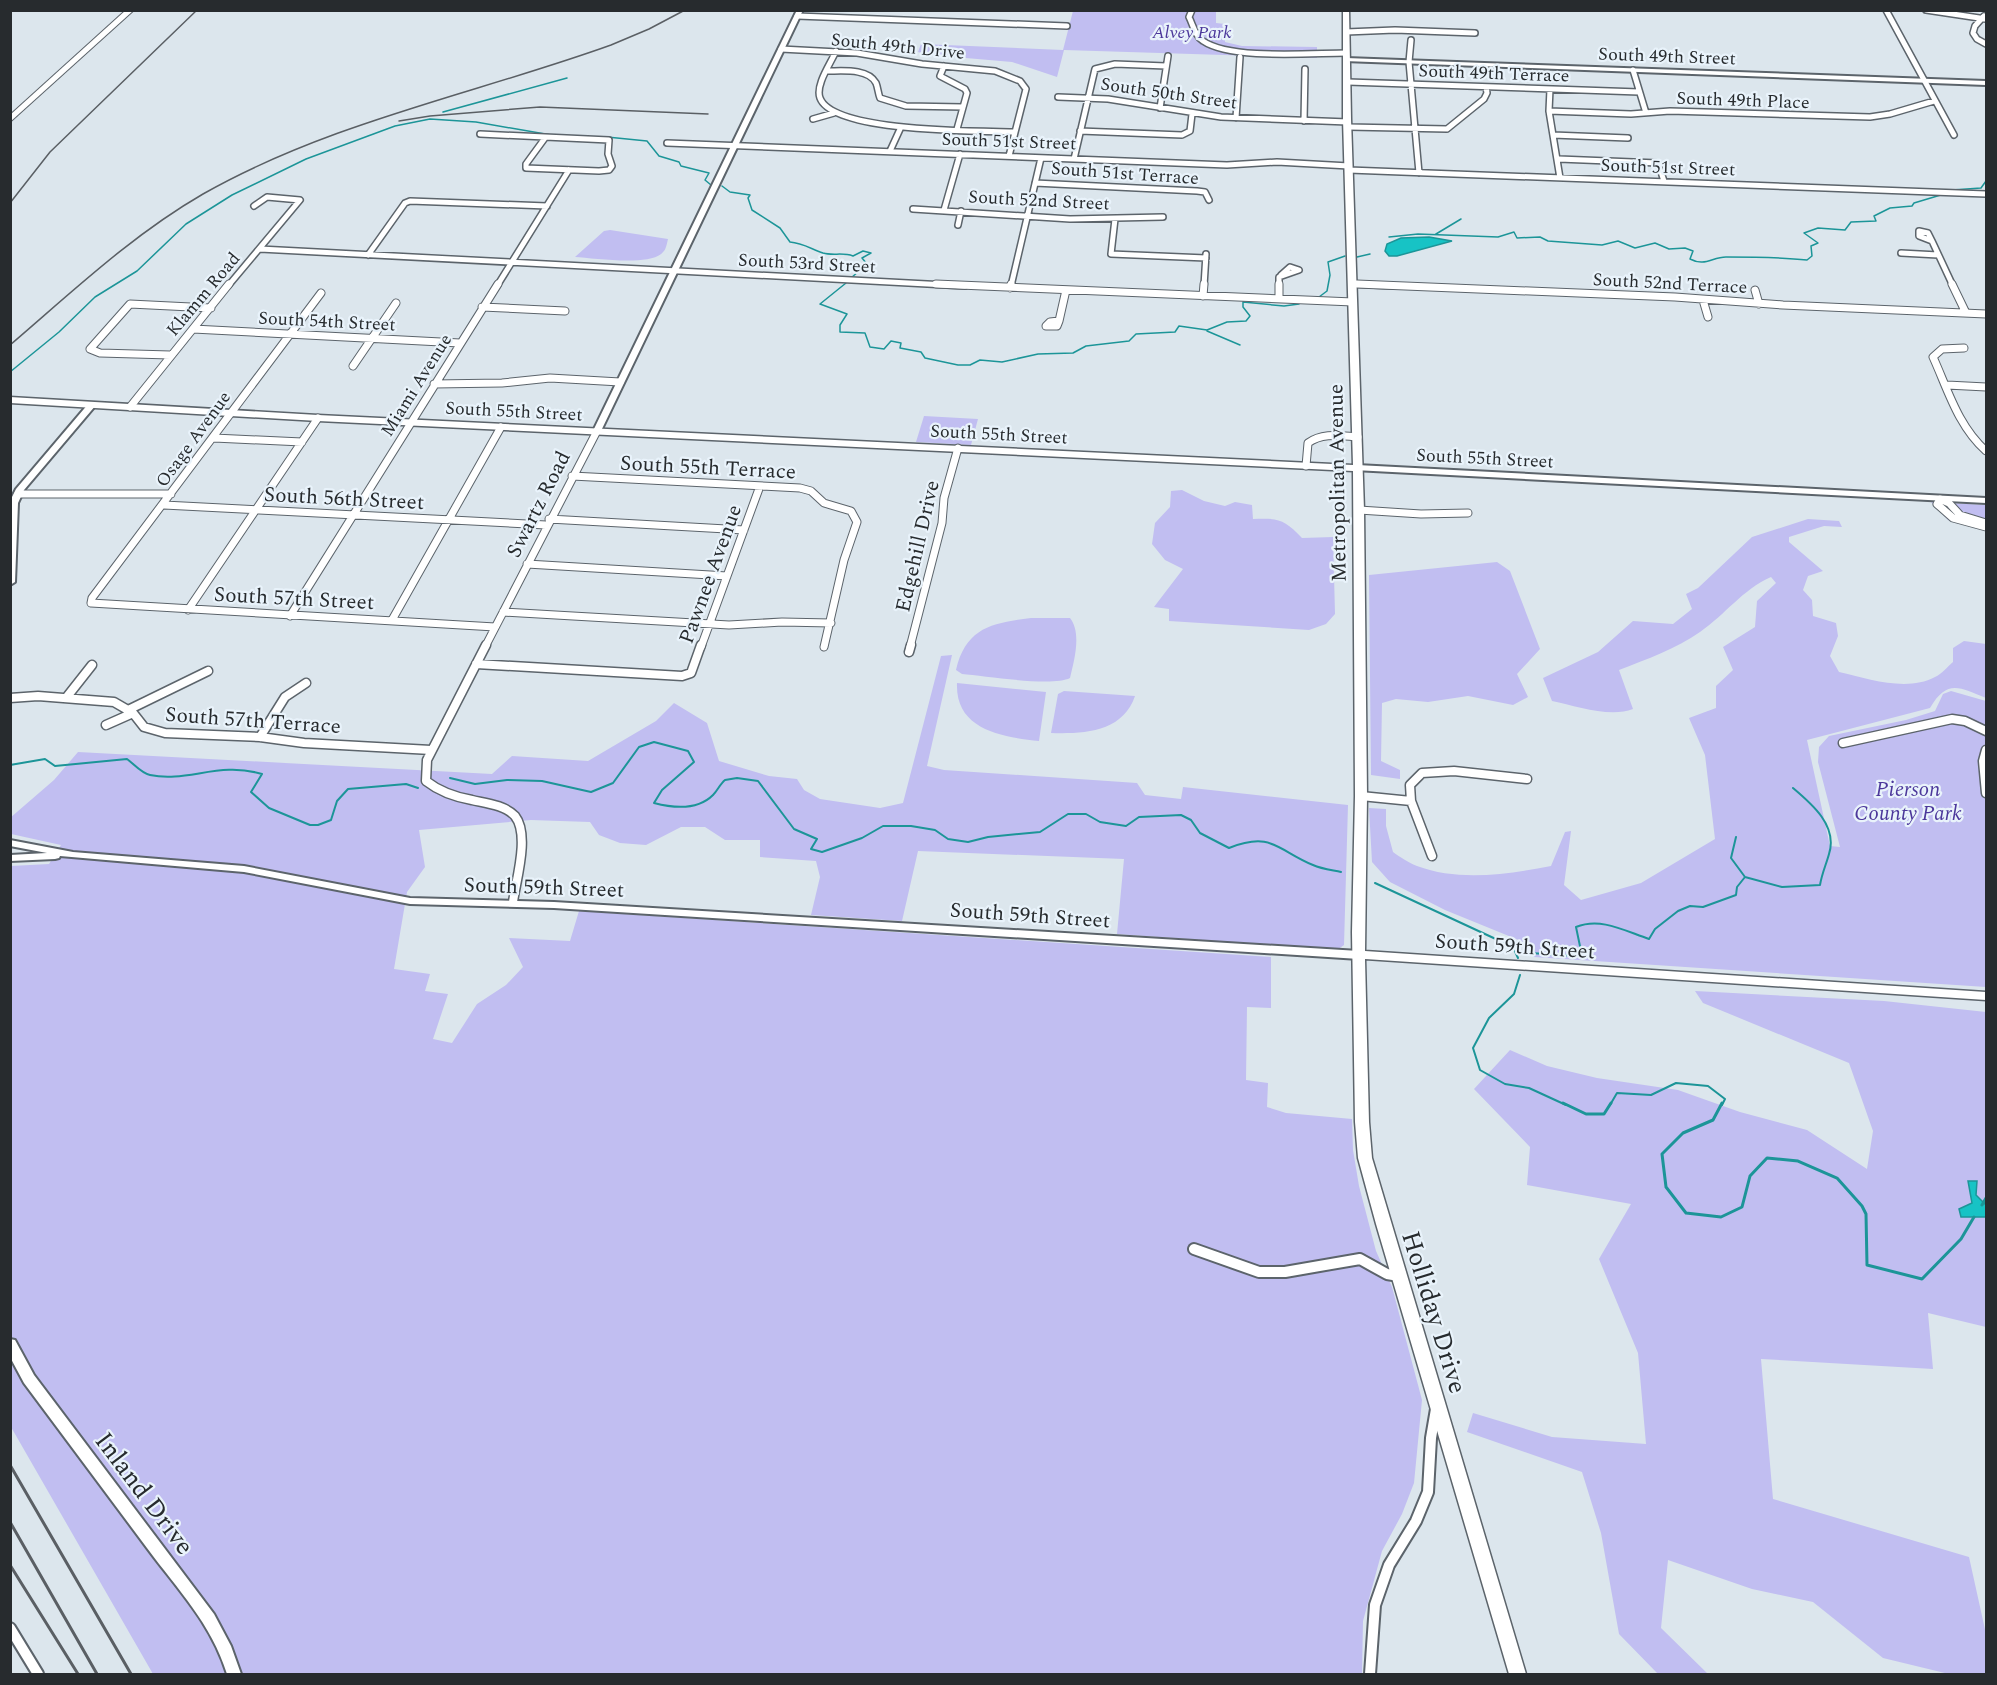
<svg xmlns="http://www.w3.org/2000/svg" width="1997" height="1685" viewBox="0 0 1997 1685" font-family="Spectral,serif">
<rect width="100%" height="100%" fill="#dce6ed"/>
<path fill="#c1bef1" d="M1216,10V23L1225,24V42L1242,46L1317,47V58L1064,50L1057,77L1012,62L931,55L918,52L921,44L1063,50L1073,11Z
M610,230L668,239C667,243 666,250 663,252C651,267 594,258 575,257L604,231Z
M924,416L978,419L971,445L916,442Z
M1182,490L1204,501L1225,506L1235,502L1252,505L1253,519C1279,518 1284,519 1302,538L1333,537L1335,614L1326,624L1309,630L1169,621V609L1154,607L1183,569L1165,560L1152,544L1155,523L1170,507L1171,491Z
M1931,502L1986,505V530L1948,520Z
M1808,519L1839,521L1842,527L1824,526L1789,537V542L1823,571L1808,576L1803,590L1812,600L1813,616L1836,623L1838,636L1830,656L1839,672C1869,679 1907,692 1935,677C1942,674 1947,667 1953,662V648L1964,641L1986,644V698C1959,687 1947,679 1930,708L1807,740L1830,846L1840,847L1818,762L1819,747L1829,736L1906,720L1935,711L1943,694L1951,691L1986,701V987L1534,957L1526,943L1445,910L1390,882L1372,862L1369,808L1386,809V826L1393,852C1400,857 1409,863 1417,866C1460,882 1508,874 1551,866L1565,832L1571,831L1564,885L1581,900L1641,883L1715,839L1705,755L1689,718L1716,708V686L1733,670L1723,647L1755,627L1757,601L1776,583L1771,577C1742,590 1726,614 1700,632C1676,649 1647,659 1619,670L1633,709C1610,718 1576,706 1552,701L1543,678L1598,652L1633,621L1673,624L1692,609L1686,594L1698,588L1752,537Z
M1497,562L1510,571L1540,649L1517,674L1528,697L1513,705L1468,696L1428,702L1396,699L1382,703L1381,761L1400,770V779L1371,775L1369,575Z
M1031,618H1070C1082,633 1074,661 1070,678C1053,687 985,676 962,674L956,670C966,627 993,623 1031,618Z
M952,655L927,766L944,770L1137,783L1145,795L1181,799L1183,787L1348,805L1344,945L1337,950L1117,934L1124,859L918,851L902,921L811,915L820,877L816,861L760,857V840H725L705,827H681L646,845L620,843L599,835L590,822L531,820L419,830L425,867L407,892L394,969L430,974L425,991L448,994L433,1039L452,1043L477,1004L506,985L523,967L509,938L570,941L579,911L1271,957V1008L1247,1007L1246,1080L1268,1083L1267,1107L1286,1113L1352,1119L1353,1150L1359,1186L1376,1251L1392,1287L1422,1400L1414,1483L1402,1514L1382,1551L1363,1621L1362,1674H153L11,1427V866L49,864L61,845L11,834L10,818L54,780L78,752L492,774L512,756L588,761L656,721L674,703L707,723L719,761L769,776L797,779L804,790L820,799L880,808L903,803L941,656Z
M957,683L1046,692L1039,741C1002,737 955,730 957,683Z
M1064,691L1135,696C1123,732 1084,734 1051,733L1058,694Z
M1695,991L1884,1001L1986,1012V1327L1928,1313L1933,1369L1761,1359L1773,1499L1969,1557L1986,1634V1674H1949L1883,1658L1813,1602L1752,1589L1668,1560L1661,1628L1708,1674H1658L1619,1634L1601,1533L1582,1472L1467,1432L1473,1413L1552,1437L1646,1444L1638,1353L1599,1259L1631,1204L1527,1185L1530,1147L1474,1089L1510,1050L1547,1066L1597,1078L1678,1090L1740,1112L1807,1130L1867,1169L1873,1131L1849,1063L1703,1003Z"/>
<path fill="#17c3c5" stroke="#1c9598" stroke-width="1.5" d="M1429,237L1452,241L1397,256H1389L1385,251L1387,244L1401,238Z
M1968,1181H1977L1976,1195L1986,1205V1217H1961L1959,1209L1972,1203Z"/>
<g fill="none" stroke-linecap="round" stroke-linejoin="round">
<path stroke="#1c9598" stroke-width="1.5" d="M443,112L567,78
M607,137L647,141L659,156L679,162L681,166L709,173L705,180L711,185
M722,186L730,192L750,195L748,198L752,210L780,228L790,242C803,243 811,249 823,253C833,256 843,252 853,256L863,251L871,253L862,258L867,264L851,278
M1952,190L1981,188L1986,181
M1436,234L1461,219
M1389,237L1418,234L1498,237L1514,232L1517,238L1540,237L1548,241L1602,245L1618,241L1635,248L1655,243L1669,249L1685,248L1693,251L1690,259C1705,267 1712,257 1726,257C1754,257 1780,257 1807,260L1812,256L1811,246L1818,243L1804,233L1818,228L1845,230L1851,222L1876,221L1874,216L1890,208L1912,206L1914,203L1944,194
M1357,257L1370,254
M846,283L820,304L847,314L840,325V332L865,333L870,347L884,349L891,341L901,343L900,348L921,352L925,358L958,365H970L980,360L1002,362L1038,354L1073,353L1086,346L1129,341L1136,334L1175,332L1179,326L1207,330L1227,322L1246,321L1250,316L1243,307V302L1284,306L1299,304
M1319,297L1327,291L1330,275L1328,262L1345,256
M1207,331L1240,345
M10,372L59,332L95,297L137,271L186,224L232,195L306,159L395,126L430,119L476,122L551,135"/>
<path stroke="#1c9598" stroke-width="2" d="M10,765L45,759L55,766L127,759C134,764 141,773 150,775C187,783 219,761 262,774L251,792L269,808L310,825H318L331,820L337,801L348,789L406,784L418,788
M450,778L475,784L507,780L542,781L591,792L613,783L639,747L654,742L688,751L694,762L662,790L654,803C673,808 697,811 713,795C718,790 720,784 725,780L737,778L758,781L794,829L817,839L811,849L822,852L862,838L883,826H911L935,830L948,839L968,842L988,837L1040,832L1068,814H1086L1100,822L1126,826L1139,817L1181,815L1191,820L1200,833L1229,848C1272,831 1277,850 1313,865C1322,869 1332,870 1341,872
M1745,877L1782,887L1820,885C1822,873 1826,865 1829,854C1838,826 1812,804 1793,788
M1375,883L1513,947L1518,958
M1517,952L1573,956L1581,951L1576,927C1601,917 1625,931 1649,939L1655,929L1678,911L1690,906L1703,907L1736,895L1737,887L1745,877L1731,858L1736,837
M1520,975L1514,994L1489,1018L1473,1048L1480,1070L1505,1084L1529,1088L1566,1105
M1610,1105L1617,1093L1651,1095L1676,1083L1708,1086L1725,1099L1722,1105"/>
<path stroke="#1c9598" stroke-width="3" d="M1563,1103L1586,1114H1604L1611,1103
M1722,1103L1713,1120L1683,1133L1662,1154L1666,1187L1686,1213L1721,1217L1742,1207L1750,1176L1767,1158L1798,1161L1837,1178L1862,1206L1866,1214L1867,1265L1922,1279L1961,1239L1974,1217
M1982,1205L1986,1198"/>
<g stroke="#5c646b" stroke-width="8">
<path id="minor-far3" d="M1192,10L1189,17C1193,25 1195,36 1203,41C1231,60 1311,53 1346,53
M1886,10L1954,135
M1926,10L1986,19
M797,16L1067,26
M1984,16L1975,26L1973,33L1977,39L1986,44
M1346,32L1395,30L1475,33
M1411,40L1409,62L1419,173
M781,49L857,53L922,64L995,71L1020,81L1026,89L1009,156
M836,51C831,63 815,85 820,98C833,133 981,131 1015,132
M944,66L940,76L965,89L967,93L957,129
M1633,70L1646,113
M828,71C842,71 868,68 876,83C878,88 878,93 880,98L906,106L963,107
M1348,82L1639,92
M1550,89L1549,111L1560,178
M1058,97L1108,99L1221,117L1348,122
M1160,108L1168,56
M1549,111L1631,114L1670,111L1870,117L1890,114L1934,101
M1236,118L1240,57
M813,119L834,113
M1304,121L1305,69
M1349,127L1447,129L1484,99L1487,93L1486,87
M1080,131L1182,135L1190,131L1192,114
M480,134L609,140L608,154L612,166L609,170L599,171L526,168V164L545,138
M1553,135L1628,138
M667,143L1227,165L1277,162L1349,166
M890,151L901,127
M1074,159L1095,69L1115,64L1166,66
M1559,159L1658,163L1664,181
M1349,170L1986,194
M1035,183L1197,191L1205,192L1209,200
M913,209L1070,219L1163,217
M944,210L960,154
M1115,219L1111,254L1206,258
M958,225L961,211
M1919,231L1928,233L1932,241L1919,236Z
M1932,241L1953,286
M260,249L965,286
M1901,253L1938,255
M368,255L405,203L410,201L547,206
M1353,284L1394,286
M228,286L300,200L267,197L254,206
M497,286L569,170
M1011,286L1041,158
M1204,286L1206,254
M1279,286V277L1299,270L1290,267L1281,275"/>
</g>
<g stroke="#5c646b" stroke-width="9">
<path id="minor-far2" d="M936,284L1353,302
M1279,284V299
M1357,284L1675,297L1783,305L1986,314
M1952,284L1966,313
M1010,288L1011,284
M1755,290L1759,304
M321,293L92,598L91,603L495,627
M1203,296L1204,284
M1703,300L1708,317
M482,307L565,311
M1059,321L1057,326H1046L1050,322Z
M1059,321L1066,290
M193,329L460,343
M1964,348L1942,349L1933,357C1948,390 1958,426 1986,451
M170,355L100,353L90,349L130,304L211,308
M353,366L396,303
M434,384L502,383L550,378L620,382
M1947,385L1986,387
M130,407L229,284
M214,438L302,442
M1306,466L1308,443C1323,432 1341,436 1358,437
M572,476L800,488L811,491L824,503L851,511L857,522L844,560L824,647
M18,494H171
M164,505L546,525
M1359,510L1421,514L1468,513
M549,519L744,530
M1986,523L1960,515L1949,503L1940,499L1937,504L1953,518L1986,527
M527,564L727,576
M188,610L318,418
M503,612L729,625L782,622L831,623
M290,616L498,284
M392,620L501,427
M485,647L597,431
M701,647L760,486
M910,647L942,523L944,498L958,448"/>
</g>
<g stroke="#5c646b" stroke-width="11">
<path id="minor-far1" d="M486,645L427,760L426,781C440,792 455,797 472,800C485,803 505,805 515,816C530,835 516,880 513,902
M909,652L911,645
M476,664L682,676L691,673L701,645
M10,698L38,696L114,702L133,713L144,727L165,733L260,737L304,743L431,750
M66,698L92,665
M128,710L208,671
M106,725L133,713
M260,737L285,697L306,683
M1843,743L1952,719L1965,721L1986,731
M1986,750L1983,761L1986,793
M1361,796L1411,801
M1432,856L1411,801L1410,785L1422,773L1454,771L1527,779"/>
</g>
<g stroke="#5c646b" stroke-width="14">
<path id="minor" d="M1194,1249L1259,1272H1285L1360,1259L1387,1274L1399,1276
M10,1628L38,1674
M1370,1674L1375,1605L1389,1565L1416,1521L1428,1492L1431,1438L1436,1409"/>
</g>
<g stroke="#5c646b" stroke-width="4">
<path id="tertiary" d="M797,10H803L601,431L600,433H594L593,431Z
M1346,58L1986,81V85L1344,61V59Z
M89,403H92L96,405L24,490L18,503L15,582L10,585V501L16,489Z
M1357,465L1986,498V503L1354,470L1353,468Z
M10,840L73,852L244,866L410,898L554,902L1359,951L1365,955L1359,959L554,908L410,904L244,872L60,856L59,858L55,859L10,861V855L47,853L10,846Z
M10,1339L15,1340L34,1375L214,1614L231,1646L241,1674H227C211,1623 178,1590 147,1548C106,1493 65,1438 24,1383L10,1357Z"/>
</g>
<g stroke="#5c646b" stroke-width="3">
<path id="secondary" d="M1343,10H1349L1351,119L1364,510L1367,796L1365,951L1986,992V1000L1365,959L1369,1122L1372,1158L1526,1674H1509L1376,1224L1358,1158L1355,1122L1352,932L1355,796L1353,471L318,421L10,403V397L318,415L1353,465L1343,119Z"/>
</g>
<g stroke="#5c646b" stroke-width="2">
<path id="primary" d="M126,10H134L10,122V115Z"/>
</g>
<use href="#minor-far3" stroke="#fff" stroke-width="5"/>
<use href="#minor-far2" stroke="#fff" stroke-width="7"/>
<use href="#minor-far1" stroke="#fff" stroke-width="8"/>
<use href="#minor" stroke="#fff" stroke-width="10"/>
<use href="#tertiary" fill="#fff" fill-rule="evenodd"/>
<use href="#secondary" fill="#fff" fill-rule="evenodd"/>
<use href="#primary" fill="#fff" fill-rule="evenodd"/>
<path stroke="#5a5f64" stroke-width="1.5" d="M399,121L430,116L540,107L708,114
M10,203L50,152L197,10
M10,345C72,292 132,235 203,194C330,122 475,94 611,45L649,29L685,10"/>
<path stroke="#5a5f64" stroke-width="3" d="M10,1465L131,1674
M10,1522L97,1674
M10,1565L78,1674"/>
</g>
<g text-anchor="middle" stroke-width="4.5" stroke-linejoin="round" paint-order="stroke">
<g font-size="18" font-style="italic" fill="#4c389b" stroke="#e9f3fb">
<text x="1192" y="38">Alvey Park</text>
</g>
<g font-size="18" fill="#272b2e" stroke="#e9f3fb">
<text transform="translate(898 46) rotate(6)" y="6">South 49th Drive</text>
<text transform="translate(1667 56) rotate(2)" y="6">South 49th Street</text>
<text transform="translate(1494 73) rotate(2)" y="6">South 49th Terrace</text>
<text transform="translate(1169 93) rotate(8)" y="6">South 50th Street</text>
<text transform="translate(1743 100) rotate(2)" y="6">South 49th Place</text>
<text transform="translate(1009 141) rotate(2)" y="6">South 51st Street</text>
<text transform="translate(1668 167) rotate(2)" y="6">South 51st Street</text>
<text transform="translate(1125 173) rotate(4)" y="6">South 51st Terrace</text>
<text transform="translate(1039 200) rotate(3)" y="6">South 52nd Street</text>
<text transform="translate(807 263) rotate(3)" y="6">South 53rd Street</text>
<text transform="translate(1670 283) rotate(3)" y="6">South 52nd Terrace</text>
<text transform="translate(203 294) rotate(-50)" y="6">Klamm Road</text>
<text transform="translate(327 321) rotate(3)" y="6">South 54th Street</text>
<text transform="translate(416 385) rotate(-58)" y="6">Miami Avenue</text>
<text transform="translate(514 411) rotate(3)" y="6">South 55th Street</text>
<text transform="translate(999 434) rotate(3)" y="6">South 55th Street</text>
<text transform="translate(193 439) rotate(-54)" y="6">Osage Avenue</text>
<text transform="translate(1485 458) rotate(3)" y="6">South 55th Street</text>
</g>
<g font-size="21" fill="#272b2e" stroke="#e9f3fb">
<text transform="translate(708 467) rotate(3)" y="7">South 55th Terrace</text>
<text transform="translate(1337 483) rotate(-91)" y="7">Metropolitan Avenue</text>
<text transform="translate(344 498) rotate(3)" y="7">South 56th Street</text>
<text transform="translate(538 504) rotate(-63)" y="7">Swartz Road</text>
<text transform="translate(917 546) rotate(-77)" y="7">Edgehill Drive</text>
<text transform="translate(710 574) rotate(-70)" y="7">Pawnee Avenue</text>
<text transform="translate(294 598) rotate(3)" y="7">South 57th Street</text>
<text transform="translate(253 720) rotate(4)" y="7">South 57th Terrace</text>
<text transform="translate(544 887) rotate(2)" y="7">South 59th Street</text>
<text transform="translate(1030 915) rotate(4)" y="7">South 59th Street</text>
<text transform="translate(1515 946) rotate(4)" y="7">South 59th Street</text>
</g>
<g font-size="21" font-style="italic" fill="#4c389b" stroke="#e9f3fb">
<text x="1908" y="796">Pierson<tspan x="1908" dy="24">County Park</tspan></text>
</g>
<g font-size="26" fill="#272b2e" stroke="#e9f3fb">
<text transform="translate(1435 1312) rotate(73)" y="9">Holliday Drive</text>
<text transform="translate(145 1493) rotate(53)" y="9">Inland Drive</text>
</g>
</g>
<rect width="1997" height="1685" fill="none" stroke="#272b2e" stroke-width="24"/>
</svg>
